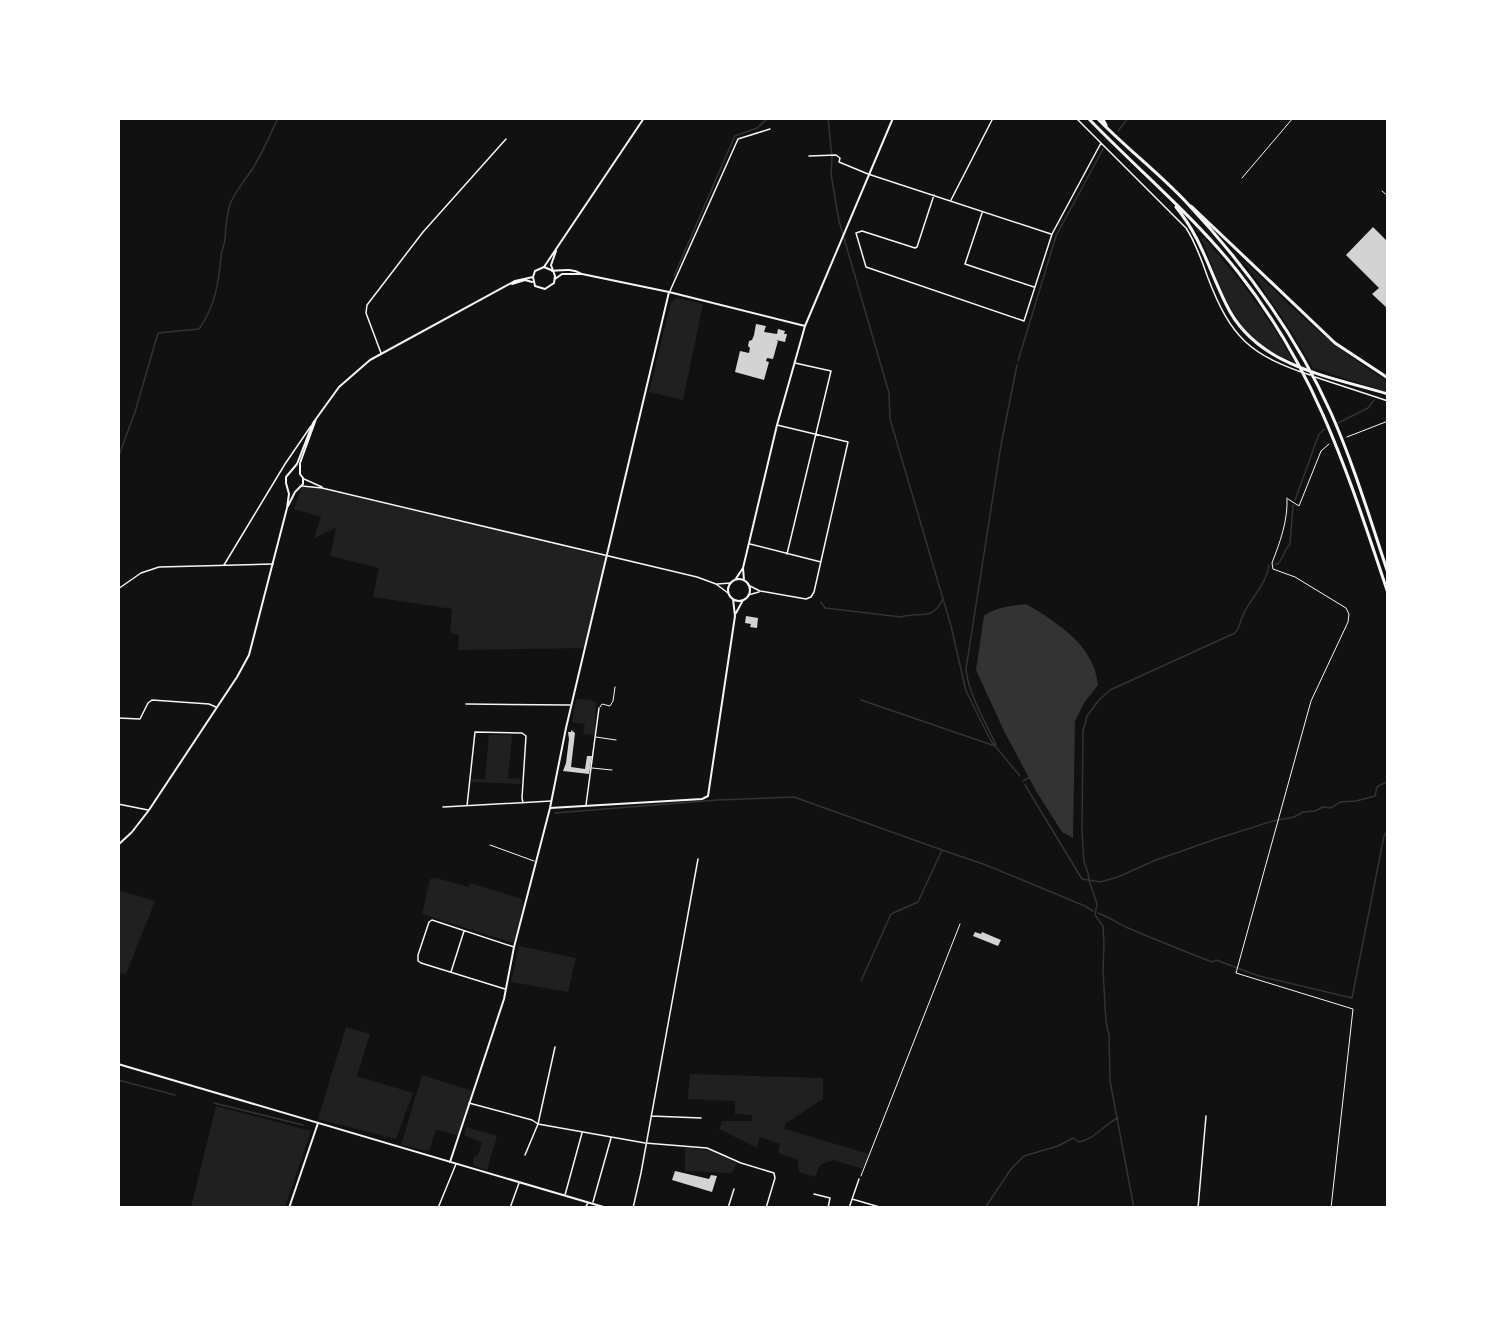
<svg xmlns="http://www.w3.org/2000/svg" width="1506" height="1326" viewBox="0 0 1506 1326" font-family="'Alegreya Sans',sans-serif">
<rect width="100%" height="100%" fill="#111"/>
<path fill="#202020" d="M1200,235C1207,240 1215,251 1221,258C1248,290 1273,324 1293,361C1232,341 1222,287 1200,235Z
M1242,259C1287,303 1333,349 1387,381V392L1313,368L1290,329Z
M677,298L703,304L683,400L649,392L671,302Z
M302,486L323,489L607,557L586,648L458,650L459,635L450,633L452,609L373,597L379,568L330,556L336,528L314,538L321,517L294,509Z
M576,699L596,701L595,735L583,734L585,724L572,722Z
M489,735H512L508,778L520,779L521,784L472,782V779H485Z
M436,878L469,887L470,883L522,899L523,906L513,943L422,914L430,879Z
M118,890L155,901L126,974L119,973Z
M519,946L576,958L568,992L511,982Z
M346,1027L370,1034L357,1076L413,1093L396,1139L318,1119Z
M690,1074L823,1078V1099L785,1124V1129L869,1154L864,1169L833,1160L820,1165L815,1177L799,1172L798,1160L778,1153L780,1144L760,1137L757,1148L719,1129L722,1121H752V1115L735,1114V1101L688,1099Z
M422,1075L473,1091L458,1136L436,1129L429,1151L401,1145Z
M216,1106L311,1131L285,1207H191Z
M466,1127L497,1136L487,1170L473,1165L474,1157L478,1155L482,1143L464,1135Z
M685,1147L711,1151L737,1163L732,1173L685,1171Z"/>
<path fill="#333" d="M1026,604C1058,623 1094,645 1098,685L1084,703L1075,721L1073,838L1062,832L1036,791L1004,731L976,670L984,616C995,607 1012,606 1026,604Z"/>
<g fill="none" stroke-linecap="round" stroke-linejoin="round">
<path stroke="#333" stroke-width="1.5" d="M828,118L832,158L831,174L839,221L889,393L890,419L951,626L966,691L991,741L1020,776
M1118,131L1128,118
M674,276L733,140L735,136L757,128L768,118
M1018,361L1056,236L1103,149
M1387,373L1388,372
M1338,423L1368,408L1374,400
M118,458L135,412L158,333L199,329C215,307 219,281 221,256C221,250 225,245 225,239C226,226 226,215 231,202C236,190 246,179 253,168C263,152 270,135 278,118
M1295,500L1319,434L1325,429
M1275,564H1278C1284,557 1284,550 1290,544L1293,505
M1269,565C1267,582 1253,596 1245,611C1240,619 1241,626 1235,633L1110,690L1099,700L1087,716L1083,731L1082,831L1084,862L1088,873L1089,880L1100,882L1118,877L1156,860L1216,839L1273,821L1294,817L1303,812L1315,811L1323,807L1331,808L1340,802L1356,801L1375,796L1377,787L1388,781
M821,602L825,608L901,617C920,611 932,622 943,599
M861,700L995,746
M996,745C986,722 968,694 966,669L1001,445L1017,365
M1023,781L1030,777
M1025,785L1082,879L1089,880L1097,904L1095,915L1103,926L1104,944L1103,970L1106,1022L1109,1035L1110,1081L1134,1208
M555,813L717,800L794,797L942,850
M1098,913C1109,917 1117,923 1128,928C1156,940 1184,951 1212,962L1216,960L1259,976L1352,998L1384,836L1388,830
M861,981L891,914L918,902L942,850L986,865L1085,906L1093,911
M118,1080L175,1095
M214,1103L303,1125
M985,1208L1011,1169L1024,1156L1058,1146L1073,1138L1079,1142C1095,1139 1103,1125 1118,1118"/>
</g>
<path fill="#d3d3d3" d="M1373,227L1388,242V309L1372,294L1379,288L1346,255Z
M756,324L766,326L764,332L777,334L778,329L785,331L784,334H787L785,342L776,340L778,341L773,359L767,358L766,361L769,362L764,380L735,372L740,351L749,353L750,348L748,346L749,341L752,340L754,335Z
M746,616L758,618L757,628L750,627L751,624L745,623Z
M571,730L575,733L571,767L585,769L587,756H592L589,774L563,771L566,763L569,739L568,732H571Z
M975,932L981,934L982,932L1001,940L998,946L973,936Z
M675,1171L709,1179L711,1175L717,1176L712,1192L672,1180Z"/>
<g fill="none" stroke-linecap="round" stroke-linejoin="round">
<path stroke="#f5f5f5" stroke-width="1" d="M1347,437L1388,421
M1287,498C1288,521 1280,542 1272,563L1273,569L1295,577L1346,608L1349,614L1348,622L1311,701L1236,973L1353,1009L1331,1208
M1288,499L1299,506L1321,451L1329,444
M861,1176L960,924"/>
<path stroke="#f5f5f5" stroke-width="1" d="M1242,178L1293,118
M1382,191L1388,196
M600,707L602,704L610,706L613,701L615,687
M596,737L616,740
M592,768L612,770
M490,845L534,861"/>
<path stroke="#f5f5f5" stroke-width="1.5" d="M1076,118L1186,228C1196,243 1202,261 1208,278C1231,338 1250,355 1310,375
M809,156L836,155L840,158L839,162L868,174L1051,234
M934,195L917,247L915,248L862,231L856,233L866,267L1024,321L1052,234L1101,143
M951,200L993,118
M982,213L965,264L1034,287
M670,291L738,139L770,129
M381,353L366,313L367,305L423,232L506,139
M1315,377L1388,401
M304,479L322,487
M302,486L322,488L697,577L716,584L728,593
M750,544L821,562
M787,554L831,371L795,363
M224,565L285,464L311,426
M717,584L731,583
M748,585L760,591L806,599L811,597L814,592L848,442L777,425
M118,589L141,573L159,567L273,564
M748,595L759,592
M466,704L570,705
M118,718L140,719L148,703L152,700L209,704L216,707
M118,804L148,810
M586,805L599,708
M467,806L475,732L522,733L526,736L522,798L523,803
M443,807L551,801
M451,972L464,931
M505,989L421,963L418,961V955L429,922L432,920L514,947
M469,1103L532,1120L538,1124L645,1143L707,1148L741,1163L774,1173L775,1178L766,1208
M651,1116L701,1118
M525,1155L538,1124L555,1047
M814,1194L830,1198L828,1208
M565,1195L582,1133
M852,1199L883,1208
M593,1202L611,1138
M438,1208L456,1164
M510,1208L519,1183
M585,1208L588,1203
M633,1208L641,1173L698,859
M728,1208L734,1189
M849,1208L859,1179
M1198,1208L1206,1116"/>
<path stroke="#f5f5f5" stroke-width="2" d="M544,267L644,118
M551,270L544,267L535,271L533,277L535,286L545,289L554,283L555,276L551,265L556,251
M552,271C563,270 572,268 582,274L669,292L805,326
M555,279L562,274H582
M512,284L525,280L532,282
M288,506L295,492L303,484V478L300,474V463L316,419
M743,568L744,580
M728 590a11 11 0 1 1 22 0a11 11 0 1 1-22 0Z
M735,580L743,568L749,543L777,425L805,326L893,118
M736,613L743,600
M550,808L702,799L708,796L735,616L733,599
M118,845L132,832L149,810L237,677L249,655L287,508L289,494L286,483V477L297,464L313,423L339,387L370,360L515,281L533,277
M450,1162L504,999L514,947L550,808L566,728L669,292
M289,1208L318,1123"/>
<path stroke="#f5f5f5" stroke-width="2" d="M118,1064L607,1208"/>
<path stroke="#f5f5f5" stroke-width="3" d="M1088,118C1138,170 1193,215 1238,272C1317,372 1348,474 1388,593
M1097,118C1126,148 1159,173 1187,203C1246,266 1296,335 1331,413C1354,465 1370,519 1388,573
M1102,118L1106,125
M1191,206L1335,343L1388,378
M1176,207C1202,239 1208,268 1226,304C1255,366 1328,376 1388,394"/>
</g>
<rect width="1506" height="1326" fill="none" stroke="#ffffff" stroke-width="240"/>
</svg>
